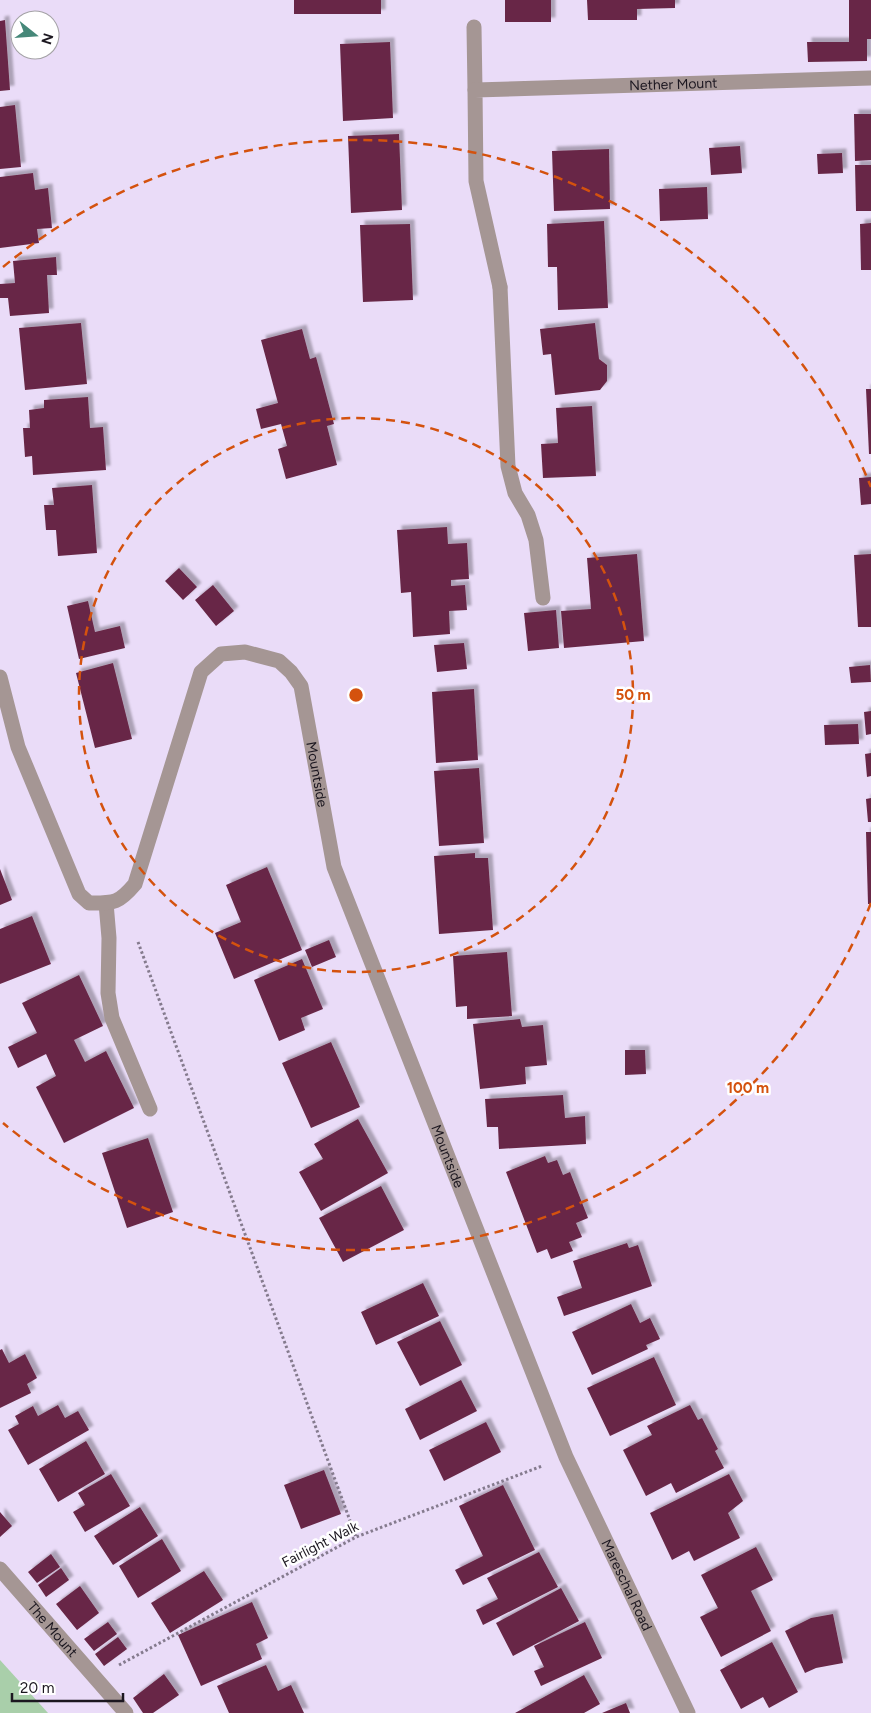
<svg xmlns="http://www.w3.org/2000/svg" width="871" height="1713" viewBox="0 0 871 1713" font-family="Figtree,sans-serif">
<defs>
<filter id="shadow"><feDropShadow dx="4.5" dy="-4.5" stdDeviation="1" flood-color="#0004"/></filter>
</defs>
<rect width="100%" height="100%" fill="#eadcf8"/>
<path fill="#a9cfaa" d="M0,1660L48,1713H0Z"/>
<path fill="#682846" filter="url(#shadow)" d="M294,0H381V14H294Z
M505,0H551V22H505Z
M587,0H675V8L637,9V20H588Z
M849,0H871V39H867V61L808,62L807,42H849Z
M5,20L10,90L0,91V21Z
M390,42L393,118L343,121L340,44Z
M15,105L21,167L0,169V107Z
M854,114H871V160L855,161Z
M399,134L402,210L351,213L348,136Z
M740,146L742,173L711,175L709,148Z
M609,149L610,209L554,211L552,151Z
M842,153L843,173L818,174L817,154Z
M855,165H871V211H856Z
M33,173L35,190L48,188L52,228L37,229L39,243L0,248V177Z
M707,187L708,219L660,221L659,189Z
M604,221L608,308L558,310L557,267H548L547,224Z
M871,223V270H861L860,224Z
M410,224L413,300L363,302L360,225Z
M56,257L57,275H47L49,313L10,316L8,298H0V284L15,283L13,261Z
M81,323L87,384L25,390L19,328Z
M595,323L599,359L607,365V381L600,390L555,395L551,354L543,355L540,329Z
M302,329L310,359L316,357L334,424L327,426L337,465L286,479L278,449L287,446L281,424L261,429L256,409L278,403L261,340Z
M866,389H871V454H869Z
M88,397L90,428L103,427L106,470L33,475L32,456L25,457L23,428H30L29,410L44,408V400Z
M592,406L596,476L543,478L541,444L558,443L556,408Z
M871,477V504L861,505L859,478Z
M92,485L97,553L58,556L56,530H46L44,505H54L52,488Z
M447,527L448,544L467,543L469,579L451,580V586L465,585L467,610L449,611L450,634L413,637L411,592L401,593L397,530Z
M637,554L644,641L564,648L561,611L591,609L587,558Z
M871,554V627H858L854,555Z
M179,568L197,587L183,600L165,581Z
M213,585L234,611L216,626L195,600Z
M88,601L95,632L120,626L125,648L79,659L67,606Z
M556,610L559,648L528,651L524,613Z
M464,643L467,669L437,672L434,645Z
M113,663L132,739L95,748L76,673Z
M870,665L871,682L851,683L849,667Z
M474,689L478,760L436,763L432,692Z
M871,711V734L866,735L864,712Z
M858,724L859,744L825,745L824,725Z
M871,753V776L867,777L865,754Z
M479,768L484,843L439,846L434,771Z
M871,798V822H868L866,799Z
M866,832H871V904H868Z
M475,853V858H488L493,930L439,934L434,856Z
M267,867L302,950L234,979L215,933L241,922L226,885Z
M0,869L12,900L0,905Z
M32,916L51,964L0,984V929Z
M329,940L336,957L312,967L305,950Z
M507,952L512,1016L467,1019V1006L456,1007L453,956Z
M302,959L323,1009L301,1018L305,1030L279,1041L254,980Z
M79,975L103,1026L74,1040L85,1062L106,1051L134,1108L64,1143L36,1087L56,1076L46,1054L18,1068L8,1047L37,1033L22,1003Z
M520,1019L522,1027L543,1025L547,1065L525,1067L526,1084L480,1089L473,1024Z
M331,1042L360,1107L311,1128L282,1063Z
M625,1050H645L646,1074L625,1075Z
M563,1095L565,1118L585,1116L586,1144L499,1149L498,1127H487L485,1099Z
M358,1119L388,1173L321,1211L299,1172L323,1159L314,1144Z
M148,1138L173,1212L127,1228L102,1153Z
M545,1156L548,1163L557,1160L563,1175L570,1172L588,1218L576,1223L582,1237L569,1242L573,1251L551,1259L547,1249L537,1253L506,1172Z
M381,1186L404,1230L343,1262L319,1218Z
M627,1243L629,1248L638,1245L652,1286L564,1316L557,1297L582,1288L573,1261Z
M423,1283L439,1316L376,1345L361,1312Z
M631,1304L640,1323L650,1318L660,1339L646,1345L648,1349L592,1375L572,1332Z
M440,1321L462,1365L420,1386L397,1342Z
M2,1349L9,1363L25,1354L37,1378L27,1384L31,1393L0,1408V1350Z
M654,1357L676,1405L610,1436L587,1388Z
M461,1380L477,1411L420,1440L405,1409Z
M58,1405L65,1418L78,1411L89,1430L28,1465L8,1430L19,1424L15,1416L33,1406L38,1416Z
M690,1405L698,1420L702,1418L718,1449L715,1451L724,1468L676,1493L671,1483L646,1496L623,1450L652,1435L647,1426Z
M486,1422L501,1452L444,1481L429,1450Z
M86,1441L105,1474L58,1502L39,1469Z
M324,1470L341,1514L301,1529L284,1485Z
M111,1474L130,1506L85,1532L73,1512L85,1505L78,1493Z
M729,1474L743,1501L728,1513L740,1538L694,1561L689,1551L672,1560L650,1513Z
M503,1485L535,1550L463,1585L455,1570L483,1556L459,1506Z
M140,1507L158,1536L113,1565L94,1536Z
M0,1512L12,1526L0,1537Z
M162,1539L181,1571L138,1598L119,1566Z
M756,1547L773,1580L751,1591L771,1631L721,1657L700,1617L718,1608L701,1575Z
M539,1552L558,1587L483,1625L476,1610L498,1599L487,1578Z
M51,1554L60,1567L37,1583L28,1572Z
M61,1568L69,1580L46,1597L38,1585Z
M204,1571L223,1600L170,1633L151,1603Z
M80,1586L99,1613L77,1630L56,1604Z
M561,1588L579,1621L513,1656L496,1623Z
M252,1602L268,1638L256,1644L262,1659L201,1686L178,1635Z
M833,1614L843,1663L816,1668L805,1673L785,1631L811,1618Z
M108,1622L117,1634L94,1651L84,1639Z
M585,1622L602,1658L541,1686L534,1671L544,1667L534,1646Z
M118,1637L127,1649L104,1666L95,1654Z
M772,1642L798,1692L769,1708L763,1697L741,1709L720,1670Z
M266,1665L278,1691L291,1685L304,1713H229L217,1686Z
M164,1674L179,1695L153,1713H143L133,1698Z
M584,1675L600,1704L584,1713H515Z
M626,1703L630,1713H602Z"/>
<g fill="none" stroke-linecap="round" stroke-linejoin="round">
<path stroke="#857b8e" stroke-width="3" stroke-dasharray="2.5 2.5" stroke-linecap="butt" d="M138,942L356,1537
M119,1665L356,1537L542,1466"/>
<path stroke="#a59694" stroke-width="15" d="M500,287L508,466L515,493L528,515L536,540L543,598
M106,903L109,938L108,993L112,1018L150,1109"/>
<g stroke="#a59694" stroke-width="15">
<path d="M474,27L475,90"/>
<path id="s1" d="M500,287L476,181L475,90L871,78"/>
<path id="s2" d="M0,677L18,747L79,894L89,903C114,903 118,904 135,884L201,672L221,654L245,652L279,661L291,672L301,686L334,867L566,1457L688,1713"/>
<path id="s3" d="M0,1569L126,1713"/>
</g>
</g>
<g fill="none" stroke="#d4520e" stroke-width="2.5" stroke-dasharray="9 6">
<circle cx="356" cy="695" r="277"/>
<path d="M871 903A555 555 0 0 1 3 1123M3 267A555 555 0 0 1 871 487"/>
</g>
<g text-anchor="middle" stroke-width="5" stroke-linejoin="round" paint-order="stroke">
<g font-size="14" fill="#1c1720" stroke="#fff">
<text dy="5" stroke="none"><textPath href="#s1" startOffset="398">Nether Mount</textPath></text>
<text dy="5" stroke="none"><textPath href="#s2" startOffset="729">Mountside</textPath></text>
<text dy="5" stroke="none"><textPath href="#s2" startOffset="1134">Mountside</textPath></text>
<text transform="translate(320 1544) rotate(-27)" y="5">Fairlight Walk</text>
<text dy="5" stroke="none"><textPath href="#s2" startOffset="1599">Mareschal Road</textPath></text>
<text dy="5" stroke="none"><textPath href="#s3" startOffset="80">The Mount</textPath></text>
</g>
</g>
<circle cx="356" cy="695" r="8" fill="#d4520e" stroke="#fff" stroke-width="2.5"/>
<g font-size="15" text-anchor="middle" font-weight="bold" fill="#d4520e" stroke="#fff" stroke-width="5" stroke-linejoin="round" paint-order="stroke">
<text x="633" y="700">50 m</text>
<text x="748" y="1093">100 m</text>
</g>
<g transform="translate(35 35) rotate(107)"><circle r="24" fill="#ffffff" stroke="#a4a2a6"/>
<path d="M0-4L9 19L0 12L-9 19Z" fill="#468879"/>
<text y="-8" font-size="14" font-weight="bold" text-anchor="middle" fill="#1c1720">N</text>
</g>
<path d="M12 1693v8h111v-8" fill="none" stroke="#1c1720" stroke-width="2.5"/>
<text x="20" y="1693" font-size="15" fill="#1c1720" stroke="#ffffff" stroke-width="4" paint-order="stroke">20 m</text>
</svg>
